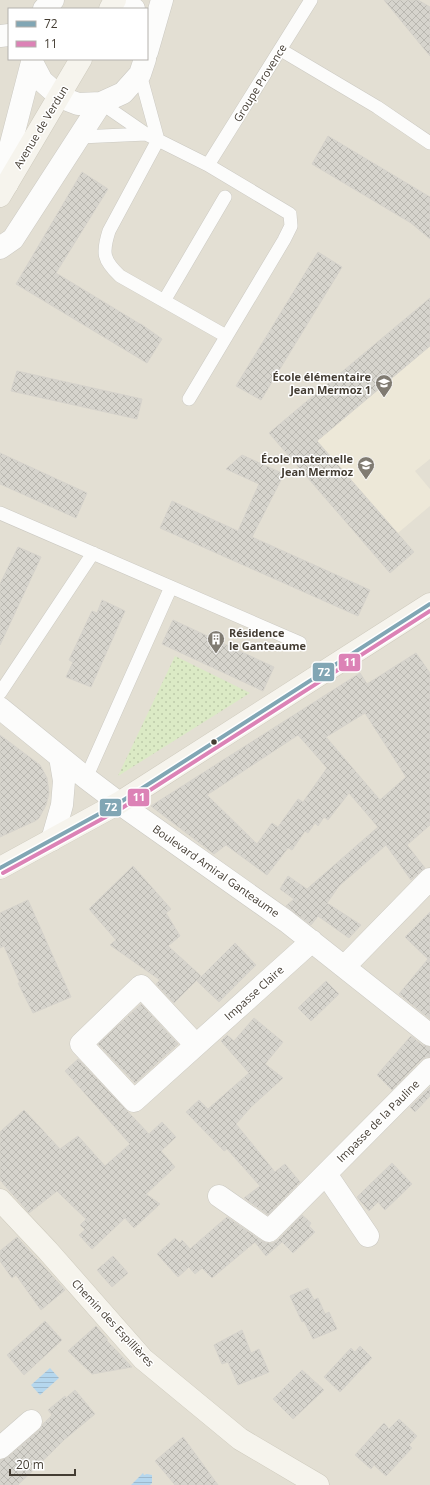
<svg xmlns="http://www.w3.org/2000/svg" width="430" height="1485" viewBox="0 0 430 1485" font-family="'Open Sans',sans-serif">
<defs>
<pattern id="park-dots" width="8" height="8" patternUnits="userSpaceOnUse"><rect width="8" height="8" fill="#dbeac5"/><path d="M2 2h.1M6 6h.1" fill="none" stroke="#bdcaaa" stroke-width="1.8" stroke-linecap="round"/></pattern>
<pattern id="water-rules" width="6" height="5" patternUnits="userSpaceOnUse"><rect width="6" height="5" fill="#b5d7ee"/><path d="M0 2.5h6" fill="none" stroke="#9db9cd"/></pattern>
<pattern id="building-cross-hatch" width="8" height="8" patternUnits="userSpaceOnUse"><rect width="8" height="8" fill="#d6d4cd"/><path d="M0 0l8 8M0 8l8-8" fill="none" stroke="#b9b7b0"/></pattern>
</defs>
<rect width="100%" height="100%" fill="#eeede6"/>
<path fill="#e3dfd3" fill-rule="evenodd" d="M0,0H430V1485H0ZM9,9H147V59H9Z"/>
<path fill="#ede8d8" d="M425,302L430,308V459L415,471L430,489V506L398,533L414,552L390,573L269,433Z"/>
<path fill="url(#park-dots)" d="M175,656L250,693L118,776Z"/>
<path fill="url(#water-rules)" d="M50,1368L59,1378L40,1395L31,1385Z
M143,1473L144,1475L147,1474L152,1475V1483L150,1485H131Z"/>
<path fill="url(#building-cross-hatch)" stroke="#d6d3cc" fill-rule="evenodd" d="M384,0H418L430,7V56Z
M328,136L430,197V239L411,223L312,164Z
M82,172L108,189L56,273L140,324H141L162,339L147,363L16,284Z
M318,252L342,267L261,400L236,386Z
M430,298V346L317,441L414,552L390,573L269,433Z
M17,371L142,399L137,419L11,391Z
M0,453L87,493L76,518L0,484Z
M242,455L284,474L252,537L370,590L358,616L160,528L172,501L238,531L259,484L226,469Z
M18,547L41,557L0,645V584Z
M102,600L125,611L91,687L66,677L73,662L69,660L92,611L97,613Z
M173,620L274,667L263,691L162,644Z
M416,653L430,673V825L407,845L425,868L411,880L386,845L339,886L327,903L361,925L349,938L318,916L311,925L286,906L294,899L280,889L288,876L307,889L378,827L349,793L328,820L324,817L318,826L315,823L308,833L305,831L292,850L288,848L267,875L226,845L214,854L151,806L360,673L367,684ZM365,713L406,777L380,800L326,737ZM298,735L327,768L303,802L298,799L278,827L272,823L257,844L207,795Z
M0,735L40,765L47,778L49,793L46,805L39,818L35,821L0,837Z
M133,866L171,909L166,913L180,936L168,946L201,976L174,1003L156,984L160,980L110,945L116,940L89,909Z
M28,900L71,997L33,1013L18,983H20L4,946L0,948V913Z
M430,912V1019L399,994L428,959L405,937Z
M235,943L256,965L219,1002L197,981Z
M326,981L339,994L311,1021L298,1008Z
M141,1004L178,1044L135,1083L98,1044Z
M254,1018L283,1042L265,1064L283,1078L251,1107L236,1124L275,1172L285,1164L300,1182L268,1215L244,1198L260,1186L227,1149L224,1151L186,1112L199,1100L208,1109L249,1073L221,1041L227,1035L234,1041Z
M411,1036L422,1045L430,1047V1057H426L421,1060L392,1090L377,1075Z
M78,1059L149,1134L162,1122L176,1137L161,1151L175,1167L146,1194L160,1204L134,1228L125,1218L92,1249L79,1235L85,1230L80,1225L86,1219L57,1191L29,1213L0,1180V1132L24,1110L60,1149L78,1136L105,1166L130,1144L65,1071Z
M430,1087V1096L415,1112L410,1107Z
M392,1163L412,1184L385,1210L378,1202L369,1211L357,1197Z
M302,1215L311,1223L309,1226L315,1232L293,1253L282,1242L266,1256L255,1242L212,1278L202,1268L195,1274L189,1267L178,1277L157,1254L175,1238L180,1243L182,1240L190,1249L227,1217L262,1241L267,1243H273L278,1240Z
M17,1237L65,1290L41,1310L16,1275L12,1278L0,1261V1251Z
M113,1256L128,1273L112,1287L97,1270Z
M308,1288L314,1300L318,1298L325,1314L329,1312L337,1329L313,1339L304,1321L302,1322L290,1296Z
M45,1321L62,1340L24,1375L7,1355Z
M96,1326L108,1340L107,1341L132,1367L92,1374L68,1351Z
M242,1330L251,1353L259,1349L269,1372L238,1385L228,1362L222,1364L214,1345Z
M360,1346L372,1358L340,1392L324,1377L351,1348L355,1352Z
M302,1370L324,1390L293,1419L273,1399Z
M75,1390L95,1414L65,1439L18,1485H0V1461L8,1457L39,1430L43,1424L52,1415L48,1410L65,1396L66,1398Z
M399,1419L417,1436L409,1445L412,1448L386,1476L374,1465L371,1469L355,1455L384,1423L389,1429Z
M183,1437L218,1485H175L155,1461Z"/>
<g fill="none" stroke-linecap="round" stroke-linejoin="round">
<g stroke="#cbc9c2" stroke-width="14">
<path id="lane" d="M281,50L377,107L430,143
M140,74L158,140L109,231C102,253 103,260 120,276L226,336
M101,103L146,134L208,165L290,214L291,226L284,240L189,399
M80,137L146,134
M208,165L311,0
M164,301L225,197
M0,513L300,643
M0,693L93,553
M86,778L171,587"/>
</g>
<g stroke="#cbc9c2" stroke-width="23">
<path id="street" d="M124,0L134,9
M44,9L53,0
M0,36L9,35
M147,52L162,0
M32,62L42,81L60,97L78,104L101,103L123,93L140,74L145,59
M7,184L8,155L32,62V59
M0,248L13,239L101,103
M0,708L86,778L119,803L286,921L430,1035
M52,840L62,805L64,781L60,757
M344,967L430,879
M196,1045L141,986L81,1044L134,1101L312,941
M326,1174L368,1236
M219,1196L269,1231L430,1069
M0,1448L31,1421"/>
</g>
<g stroke="#cecabd" stroke-width="23">
<path id="secondary" d="M110,9L115,0
M0,196L81,59
M0,868L119,803L430,604
M0,1200L48,1251L143,1359L240,1439L318,1485"/>
</g>
<use href="#lane" stroke="#fcfcfb" stroke-width="13"/>
<use href="#street" stroke="#fcfcfb" stroke-width="22"/>
<use href="#secondary" stroke="#f6f4ed" stroke-width="22"/>
<g stroke="#fff" stroke-width="7">
<path id="bus-1" d="M0,868L119,803L430,604"/>
</g>
<g stroke="#fff" stroke-width="7">
<path id="bus-2" d="M3,873L122,808L430,611"/>
</g>
<use href="#bus-1" stroke="#81a6b4" stroke-width="4"/>
<use href="#bus-2" stroke="#dc82b6" stroke-width="4"/>
</g>
<defs>
<g id="school-pin" transform="scale(0.9)"><path d="M0 17L-7.5 6A9.5 9.5 0 1 1 7.5 6Z" fill="#807b72" stroke="#fff"/><path d="M0-5L7-2L0 1L-7-2ZM-4 1L0 2.5L4 1V4Q0 6-4 4Z" fill="#fff"/></g>
<g id="building-pin" transform="scale(0.9)"><path d="M0 17L-7.5 6A9.5 9.5 0 1 1 7.5 6Z" fill="#807b72" stroke="#fff"/><path d="M-4-6H4V6H1V3H-1V6H-4ZM-2.5-4.3h1.7v1.8h-1.7ZM.8-4.3h1.7v1.8H.8ZM-2.5-1h1.7V.8h-1.7ZM.8-1h1.7V.8H.8Z" fill="#fff"/></g>
</defs>
<g fill-rule="evenodd">
<use href="#school-pin" x="384" y="383"/>
<use href="#school-pin" x="366" y="465"/>
<use href="#building-pin" x="216" y="639"/>
</g>
<circle fill="#443d33" stroke="#fff" stroke-width="1.5" cx="214" cy="742" r="3.5"/>
<g text-anchor="middle" stroke-width="3" stroke-linejoin="round" paint-order="stroke">
<g font-size="11" fill="#443d33" stroke="#fff">
<text transform="translate(260 83) rotate(-58)" y="4">Groupe Provence</text>
<text transform="translate(41 127) rotate(-59)" y="4">Avenue de Verdun</text>
<text transform="translate(216 871) rotate(35)" y="4">Boulevard Amiral Ganteaume</text>
<text transform="translate(254 993) rotate(-42)" y="4">Impasse Claire</text>
<text transform="translate(378 1121) rotate(-45)" y="4">Impasse de la Pauline</text>
<text transform="translate(113 1323) rotate(47)" y="4">Chemin des Espillières</text>
</g>
<g font-size="11" font-weight="bold" fill="#443d33" stroke="#fff" text-anchor="end">
<text x="371" y="381">École élémentaire<tspan x="371" dy="13">Jean Mermoz 1</tspan></text>
<text x="353" y="463">École maternelle<tspan x="353" dy="13">Jean Mermoz</tspan></text>
<text x="229" y="637" text-anchor="start">Résidence<tspan x="229" dy="13">le Ganteaume</tspan></text>
</g>
</g>
<g stroke="#fff" stroke-width="1.5">
<rect x="338" y="653" width="23" height="19" rx="4" fill="#dc82b6"/>
<rect x="312" y="662" width="23" height="20" rx="4" fill="#81a6b4"/>
<rect x="127" y="788" width="23" height="19" rx="4" fill="#dc82b6"/>
<rect x="99" y="798" width="23" height="19" rx="4" fill="#81a6b4"/>
</g>
<g font-size="11" text-anchor="middle" font-weight="bold" fill="#fff">
<text x="350" y="666">11</text>
<text x="324" y="676">72</text>
<text x="139" y="801">11</text>
<text x="111" y="811">72</text>
</g>
<rect x="8" y="8" width="140" height="52" fill="#ffffff" stroke="#b4b1ad"/>
<rect x="16" y="21" width="20" height="6" fill="#81a6b4" stroke="#b4b1ad"/>
<text x="44" y="28" font-size="12" fill="#443d33">72</text>
<rect x="16" y="41" width="20" height="6" fill="#dc82b6" stroke="#b4b1ad"/>
<text x="44" y="48" font-size="12" fill="#443d33">11</text>
<path d="M10 1469v6h65v-6" fill="none" stroke="#443d33" stroke-width="2"/>
<text x="16" y="1469" font-size="12" fill="#443d33" stroke="#ffffff" stroke-width="3" paint-order="stroke">20 m</text>
</svg>
